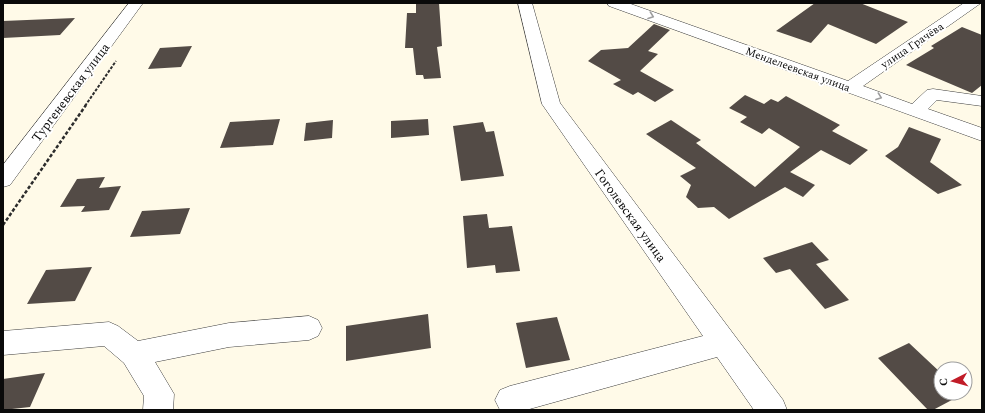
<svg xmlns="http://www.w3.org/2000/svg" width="985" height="413" viewBox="0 0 985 413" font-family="Spectral,serif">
<rect width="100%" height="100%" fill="#fffae8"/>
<path fill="#534b46" d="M416,3H439L442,46L437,47L441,78L424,79L423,75H416L413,48H405L407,13H416Z
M815,3H860L908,22L876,44L828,24L811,43L776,31Z
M75,18L60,35L3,38V21Z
M654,24L670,30L648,51L658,54L640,71L674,90L655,102L638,92L633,95L613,84L621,80L588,61L601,50L628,48Z
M962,27L982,35V85L972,93L906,65L934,48L931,46Z
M192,46L181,67L148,69L160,48Z
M745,95L764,104L771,99L778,102L786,96L840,125L832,131L868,150L850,165L821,150L790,172L815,185L803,197L785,187L729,219L714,207L698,208L686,197L691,185L680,176L696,168L646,134L671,120L701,140L696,143L755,187L800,147L769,128L762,134L740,122L747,117L729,108Z
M280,119L273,145L220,148L230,122Z
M428,119L429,135L391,138V121Z
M333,120L332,138L304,141L306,123Z
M483,122L486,132L494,131L504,176L461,181L453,126Z
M909,127L941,139L930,162L962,185L938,194L885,156L898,147Z
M105,177L99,188L121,186L109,210L81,212L85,206L60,207L77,179Z
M190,208L180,234L130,237L142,211Z
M487,214L489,228L512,226L520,271L496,273L495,265L467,268L463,216Z
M812,242L829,260L816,264L849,300L825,309L790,269L776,273L763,258Z
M92,267L75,301L27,304L46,270Z
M428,314L431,348L346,361V326Z
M557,317L570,360L526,368L516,323Z
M909,343L941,373V393H965L933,410H928L878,358Z
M45,373L30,407L3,410V379Z"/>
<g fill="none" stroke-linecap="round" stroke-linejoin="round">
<g stroke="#3d3d3d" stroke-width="1">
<path id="minor" d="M129,3H143L10,185L3,187V165Z
M518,3H532L560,103L783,400L787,410H754L717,357L526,410H500L495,400L500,390L510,386L703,336L542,104Z
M607,3H628L848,81L964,3H981L863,86L912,104L927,90L933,89L982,96V106L937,100L928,109L982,128V141L609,6Z
M309,316L318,320L322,328L318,336L309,340L229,347L155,362L174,394L173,410H143L144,396L124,363L104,346L3,355V331L109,322L118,326L138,341L229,323Z"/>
</g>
<path stroke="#2c2c2c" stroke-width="2" stroke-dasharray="3 1.5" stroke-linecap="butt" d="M85,106L116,61"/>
<path stroke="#2c2c2c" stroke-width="2.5" stroke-dasharray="3.5 2" stroke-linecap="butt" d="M3,225L86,105"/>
<use href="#minor" fill="#fff" fill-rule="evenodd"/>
</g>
<defs><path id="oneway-chevron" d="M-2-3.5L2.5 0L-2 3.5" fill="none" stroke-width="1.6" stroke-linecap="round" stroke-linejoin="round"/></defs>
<g stroke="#9d9d9d">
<use href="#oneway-chevron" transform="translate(651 16) rotate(20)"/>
<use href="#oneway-chevron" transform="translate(879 97) rotate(20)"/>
</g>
<g text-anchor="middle" stroke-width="4" stroke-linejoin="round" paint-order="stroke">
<g font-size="11" fill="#0a0a0a" stroke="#fff">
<text transform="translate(912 45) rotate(-34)" y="4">улица Грачёва</text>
<text transform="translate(798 69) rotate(20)" y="4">Менделеевская улица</text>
</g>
<g font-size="13" fill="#0a0a0a" stroke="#fff">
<text transform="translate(70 92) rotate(-53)" y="5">Тургеневская улица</text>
<text transform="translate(631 215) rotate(54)" y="5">Гоголевская улица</text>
</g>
</g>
<rect width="985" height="413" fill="none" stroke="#0a0a0a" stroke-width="8"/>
<g transform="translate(953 381) rotate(264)"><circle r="19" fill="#ffffff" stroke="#9d9d9d"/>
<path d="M0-3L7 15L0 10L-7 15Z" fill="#c11c28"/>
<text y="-6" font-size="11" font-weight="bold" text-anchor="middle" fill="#0a0a0a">С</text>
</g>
</svg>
